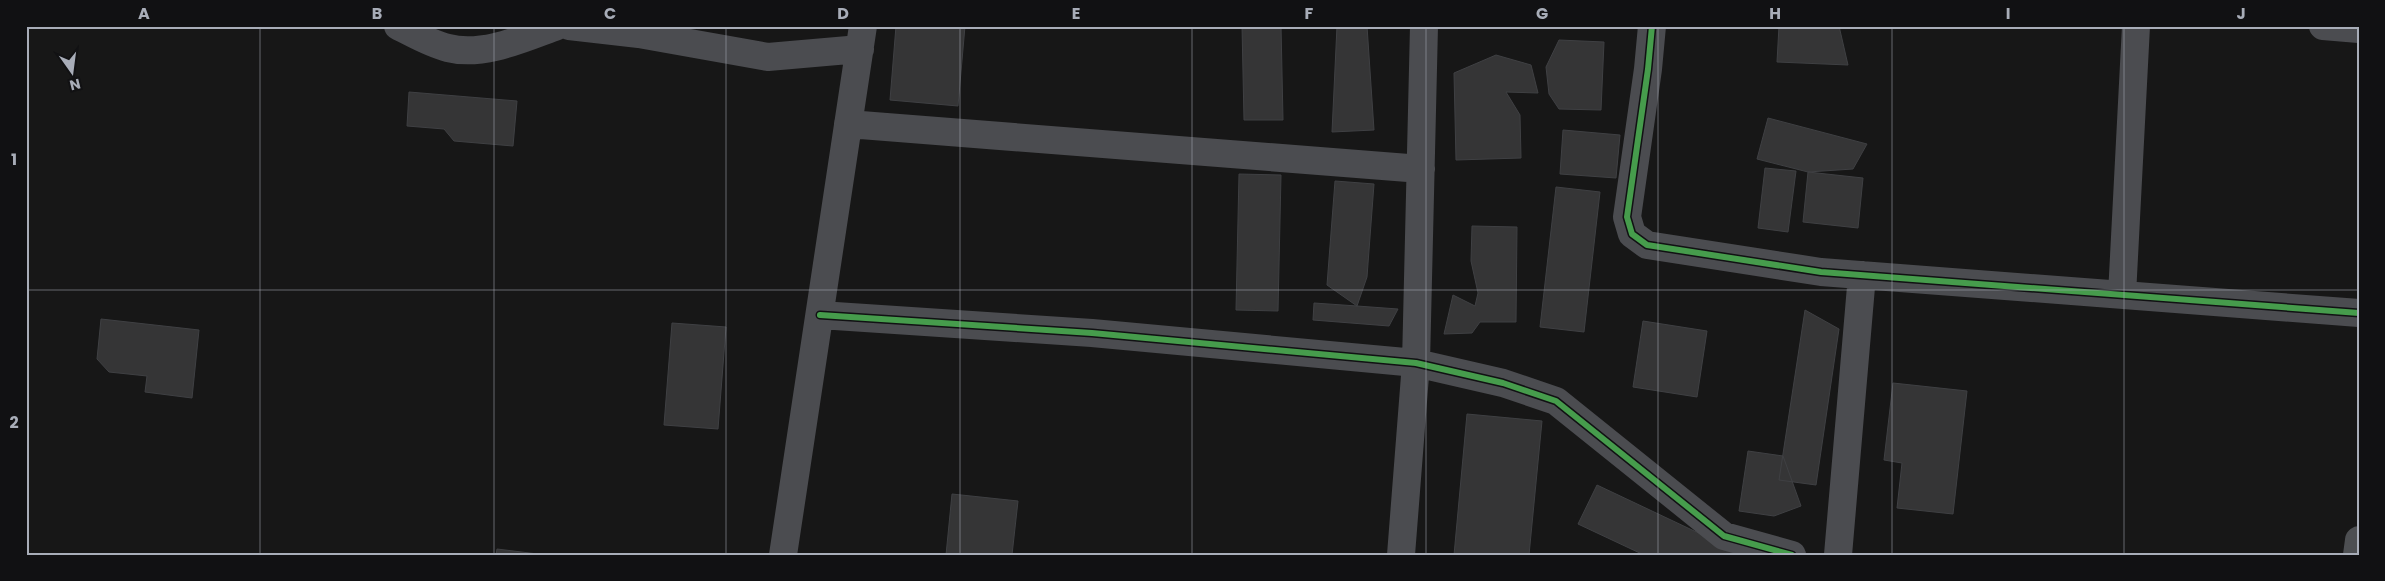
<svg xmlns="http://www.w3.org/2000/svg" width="2385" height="581" viewBox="0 0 2385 581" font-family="Poppins,sans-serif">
<rect width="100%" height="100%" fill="#171717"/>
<path fill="#353536" stroke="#3f4043" d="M896,26H965L958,106L890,100Z
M1242,26H1281L1283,120H1244Z
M1337,26H1367L1374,130L1332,132Z
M1779,26H1839L1848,65L1777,62Z
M1559,40L1604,42L1601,110L1559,109L1549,94L1546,67Z
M1496,55L1531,65L1538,93L1506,92L1520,115L1521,158L1456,160L1454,73Z
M409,92L517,101L513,146L454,141L444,129L407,126Z
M1768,118L1867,144L1853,169L1808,172L1757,159Z
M1563,130L1620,135L1616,178L1560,174Z
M1765,168L1796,171L1788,232L1758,228Z
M1808,172L1863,178L1858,228L1803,222Z
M1239,174L1281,175L1278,311L1236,310Z
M1335,181L1374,184L1367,277L1357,306L1327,285Z
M1556,187L1600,192L1584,332L1540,327Z
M1472,226L1517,227L1516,322H1480L1472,333L1444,334L1453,295L1475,306L1478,293L1471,261Z
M1314,303L1357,306L1398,309L1389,326L1313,320Z
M1805,310L1839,329L1816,485L1779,480Z
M101,319L199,330L192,398L145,392L147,376L109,372L97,359Z
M1643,321L1707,331L1697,397L1633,387Z
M672,323L726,327L718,429L664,425Z
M1893,383L1967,391L1953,514L1897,508L1902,463L1884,460Z
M1467,414L1542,421L1529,555H1454Z
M1748,451L1783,456L1801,506L1774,516L1739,511Z
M1597,485L1745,555H1644L1578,524Z
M952,494L1018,501L1012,555H946Z
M497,549L546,555H496Z"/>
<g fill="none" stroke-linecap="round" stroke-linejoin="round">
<path stroke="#4b4c50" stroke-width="28" d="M398,26C414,34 431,44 448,48C483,57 524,38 557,26
M569,26L639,34L768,57L860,49
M1652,26L1648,69L1627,217L1632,234L1647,245L1821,272L2359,313
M2323,26L2359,29
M848,124L1421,169
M2122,295L2136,26
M820,315L1092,333L1416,363L1503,383L1556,401L1724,536L1792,555
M783,555L863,26
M1401,555L1416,363L1424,26
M1838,555L1862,275"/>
<path stroke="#4d4f52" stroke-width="28" d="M2357,555L2359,540"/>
<g stroke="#111113" stroke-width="9">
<path id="cycleway" d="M1652,26L1648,69L1627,217L1632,234L1647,245L1821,272L2359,313
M820,315L1092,333L1416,363L1503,383L1556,401L1724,536L1792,555"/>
</g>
<use href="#cycleway" stroke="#469c4c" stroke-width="6"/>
</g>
<path fill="none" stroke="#a8adb8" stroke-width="1" stroke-opacity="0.55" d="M260,26V555M494,26V555M726,26V555M960,26V555M1192,26V555M1426,26V555M1658,26V555M1892,26V555M2124,26V555M26,290H2359"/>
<rect width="2385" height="581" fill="none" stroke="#111113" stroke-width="55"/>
<g transform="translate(72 72) rotate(166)" stroke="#111113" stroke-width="4" paint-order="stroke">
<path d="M0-4L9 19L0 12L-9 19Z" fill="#a8adb8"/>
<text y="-8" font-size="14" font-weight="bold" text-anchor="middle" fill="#a8adb8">N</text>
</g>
<rect x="28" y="28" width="2330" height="526" fill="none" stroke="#a8adb8" stroke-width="2"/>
<g font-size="16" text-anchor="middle" font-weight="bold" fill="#a8adb8">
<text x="144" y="19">A</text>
<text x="377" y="19">B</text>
<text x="610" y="19">C</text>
<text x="843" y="19">D</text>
<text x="1076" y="19">E</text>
<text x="1309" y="19">F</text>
<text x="1542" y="19">G</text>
<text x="1775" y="19">H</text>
<text x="2008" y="19">I</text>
<text x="2241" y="19">J</text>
<text x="14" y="165">1</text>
<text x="14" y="428">2</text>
</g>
</svg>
